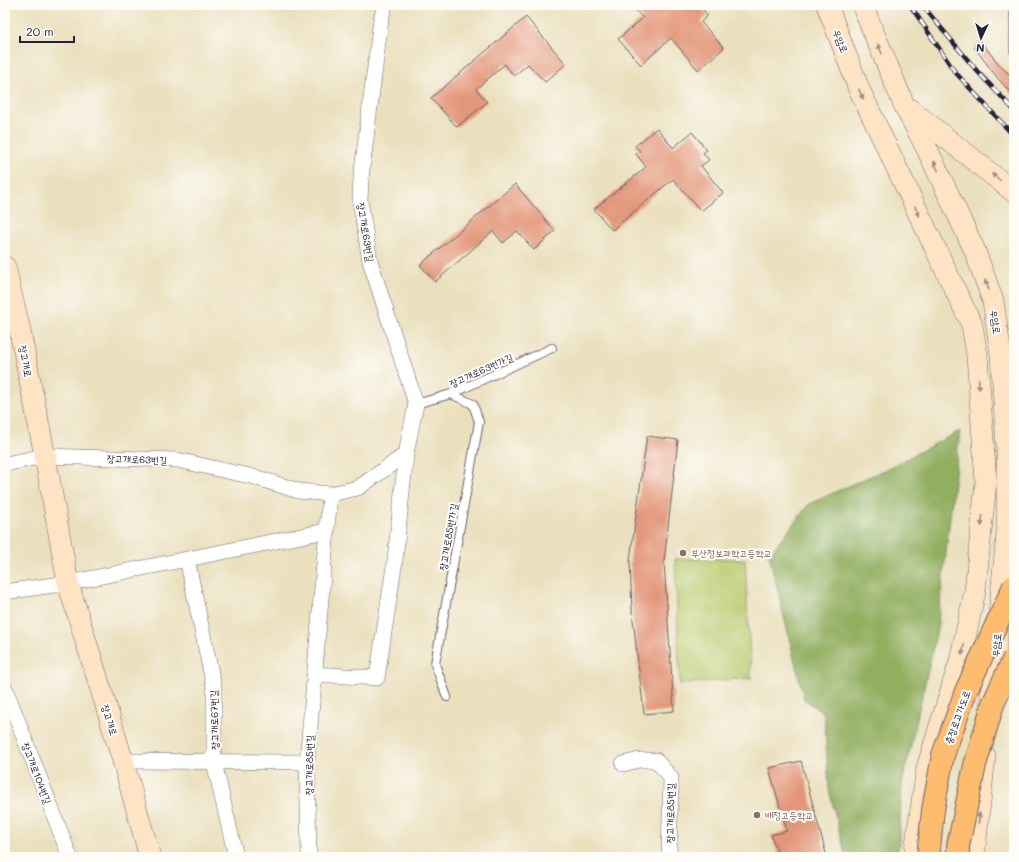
<svg xmlns="http://www.w3.org/2000/svg" width="1019" height="862" viewBox="0 0 1019 862" font-family="Mali,'Poor Story',sans-serif">
<rect width="100%" height="100%" fill="#fdfcf7"/>
<filter id="ink" filterUnits="userSpaceOnUse"><feTurbulence type="fractalNoise" baseFrequency=".025" numOctaves="2"/><feDisplacementMap in="SourceGraphic" scale="8" xChannelSelector="R" yChannelSelector="G"/><feConvolveMatrix kernelMatrix="1 2 1 2 8 2 1 2 1" color-interpolation-filters="sRGB"/></filter>
<filter id="wash" filterUnits="userSpaceOnUse"><feTurbulence type="fractalNoise" baseFrequency=".012" numOctaves="4" result="noise"/><feDisplacementMap in="SourceGraphic" scale="16" xChannelSelector="R" yChannelSelector="G"/><feGaussianBlur stdDeviation="0.9" result="paint"/><feColorMatrix in="noise" values="0 0 0 0 0 0 0 0 0 0 0 0 0 0 0 0 0 1.4 0 .05"/><feComposite in="paint" operator="in"/></filter>
<g filter="url(#wash)">
<rect width="100%" height="100%" fill="#ebe0be"/>
<path fill="#b9cb6e" stroke="#6e7654" d="M675,559H745L751,678L680,684Z"/>
<path fill="#92af61" stroke="#5a684e" d="M960,431L937,630L902,784L898,857H846L829,790L824,714L804,699L769,555L809,504L888,468Z"/>
<g id="blocks">
<path fill="#e3977a" d="M638,5H707L702,9L708,15L701,22L724,48L698,70L671,38L641,65L618,39L643,18L635,10L639,6Z
M1010,5H1014V53H1010Z
M526,17L566,64L545,82L528,64L514,76L505,64L476,89L487,102L457,127L431,98Z
M980,41L1003,69L1014,78V97L996,76L974,47Z
M657,128L673,148L692,132L707,150L703,153L709,160L701,166L723,193L701,211L673,179L612,230L594,209L646,167L636,154L640,151L635,146Z
M515,184L555,231L534,250L517,231L503,243L493,231L435,282L420,265Z
M647,436L678,440L664,562L674,711L644,714L632,611L630,560Z
M801,761L827,857H779L771,835L787,831L769,768Z"/>
</g>
</g>
<g filter="url(#ink)">
<use href="#blocks" fill-opacity="0" stroke="#686469" stroke-width="1"/>
<g fill="none" stroke-linecap="round" stroke-linejoin="round">
<g stroke="#686469" stroke-width="10">
<path id="lane" d="M416,404L451,394L552,348
M447,697L435,664L479,422L473,404L451,394"/>
</g>
<g stroke="#686469" stroke-width="16">
<path id="street" d="M5,464L45,456L177,460L254,477L299,491L330,494L358,488L406,454L416,404L370,261L360,200L361,178L381,19L385,5
M187,559L214,687V762L236,857
M5,592L68,583L326,531
M314,674L377,678L395,560L406,454
M5,688L70,857
M123,761L307,762
M623,764L639,760H656L671,778L669,857
M309,857L307,762L330,494"/>
</g>
<g stroke="#686469" stroke-width="22">
<path id="secondary" d="M827,5L859,89L972,325L977,355L986,482L975,591L960,661L927,768L914,857
M862,5L905,107L928,151L975,251L993,301L1001,355L1007,448V534L990,705
M911,110L1014,192
M5,267L19,326L45,456L68,583L123,761L150,857
M974,857L985,756"/>
</g>
<use href="#lane" stroke="#fff" stroke-width="8"/>
<use href="#street" stroke="#fff" stroke-width="15"/>
<use href="#secondary" stroke="#fee4c5" stroke-width="21"/>
<g stroke="#22223b" stroke-width="4.5">
<path id="rail" d="M910,5L955,72L1014,136
M924,5L927,11L977,71L1014,110"/>
</g>
<use href="#rail" stroke="#fdfcf7" stroke-width="3" stroke-dasharray="9" stroke-linecap="butt"/>
<g stroke="#686469" stroke-width="24" stroke-linecap="butt">
<path id="highway-bridge" d="M928,857L933,810L943,755L966,691L1014,586
M958,857V846L975,765L993,704L1014,658"/>
</g>
<use href="#highway-bridge" stroke="#fdbc6f" stroke-width="22"/>
</g>
<defs><path id="oneway-solid" d="M-6-.8H1V-3.2L6.5 0L1 3.2V.8H-6Z"/></defs>
<g fill="#9b8d87">
<use href="#oneway-solid" transform="translate(880 49) rotate(-113)"/>
<use href="#oneway-solid" transform="translate(861 94) rotate(65)"/>
<use href="#oneway-solid" transform="translate(936 166) rotate(-115)"/>
<use href="#oneway-solid" transform="translate(996 177) rotate(-142)"/>
<use href="#oneway-solid" transform="translate(917 211) rotate(65)"/>
<use href="#oneway-solid" transform="translate(987 285) rotate(-110)"/>
<use href="#oneway-solid" transform="translate(979 384) rotate(86)"/>
<use href="#oneway-solid" transform="translate(982 521) rotate(96)"/>
<use href="#oneway-solid" transform="translate(963 650) rotate(102)"/>
<use href="#oneway-solid" transform="translate(979 818) rotate(-84)"/>
</g>
</g>
<g fill="#8d6e63" stroke="#fdfcf7" stroke-width="1.5">
<circle cx="683" cy="553" r="4"/>
<circle cx="757" cy="815" r="4"/>
</g>
<g text-anchor="middle" stroke-width="4" stroke-linejoin="round" paint-order="stroke">
<g font-size="10" fill="#22223b" stroke="#fdfcf7">
<text transform="translate(841 41) rotate(69)" y="4">우암로</text>
<text transform="translate(366 232) rotate(81)" y="4">장고개로63번길</text>
<text transform="translate(996 322) rotate(82)" y="4">우암로</text>
<text transform="translate(26 361) rotate(79)" y="4">장고개로</text>
<text transform="translate(481 370) rotate(-24)" y="4">장고개로63번가길</text>
<text transform="translate(137 459) rotate(2)" y="4">장고개로63번길</text>
<text transform="translate(448 537) rotate(-80)" y="4">장고개로85번가길</text>
<text transform="translate(996 645) rotate(-84)" y="4">우암로</text>
<text transform="translate(957 717) rotate(-70)" y="4">충장로고가도로</text>
<text transform="translate(110 720) rotate(73)" y="4">장고개로</text>
<text transform="translate(214 720) rotate(-91)" y="4">장고개로67번길</text>
<text transform="translate(309 765) rotate(-89)" y="4">장고개로85번길</text>
<text transform="translate(37 773) rotate(69)" y="4">장고개로104번길</text>
<text transform="translate(670 813) rotate(-89)" y="4">장고개로85번길</text>
</g>
<g font-size="10" fill="#785e54" stroke="#fdfcf7" text-anchor="start">
<text x="691" y="557">부산정보과학고등학교</text>
<text x="765" y="819">배정고등학교</text>
</g>
</g>
<rect width="1019" height="862" fill="none" stroke="#fdfcf7" stroke-width="20"/>
<g transform="translate(981 38) rotate(184)" stroke="#fdfcf7" stroke-width="3" paint-order="stroke">
<path d="M0-3L7 15L0 10L-7 15Z" fill="#22223b"/>
<text y="-6" font-size="11" font-weight="bold" text-anchor="middle" fill="#22223b">N</text>
</g>
<path d="M20 36v6h54v-6" fill="none" stroke="#22223b" stroke-width="2"/>
<text x="26" y="36" font-size="12" fill="#22223b" stroke="#fdfcf7" stroke-width="3" paint-order="stroke">20 m</text>
</svg>
